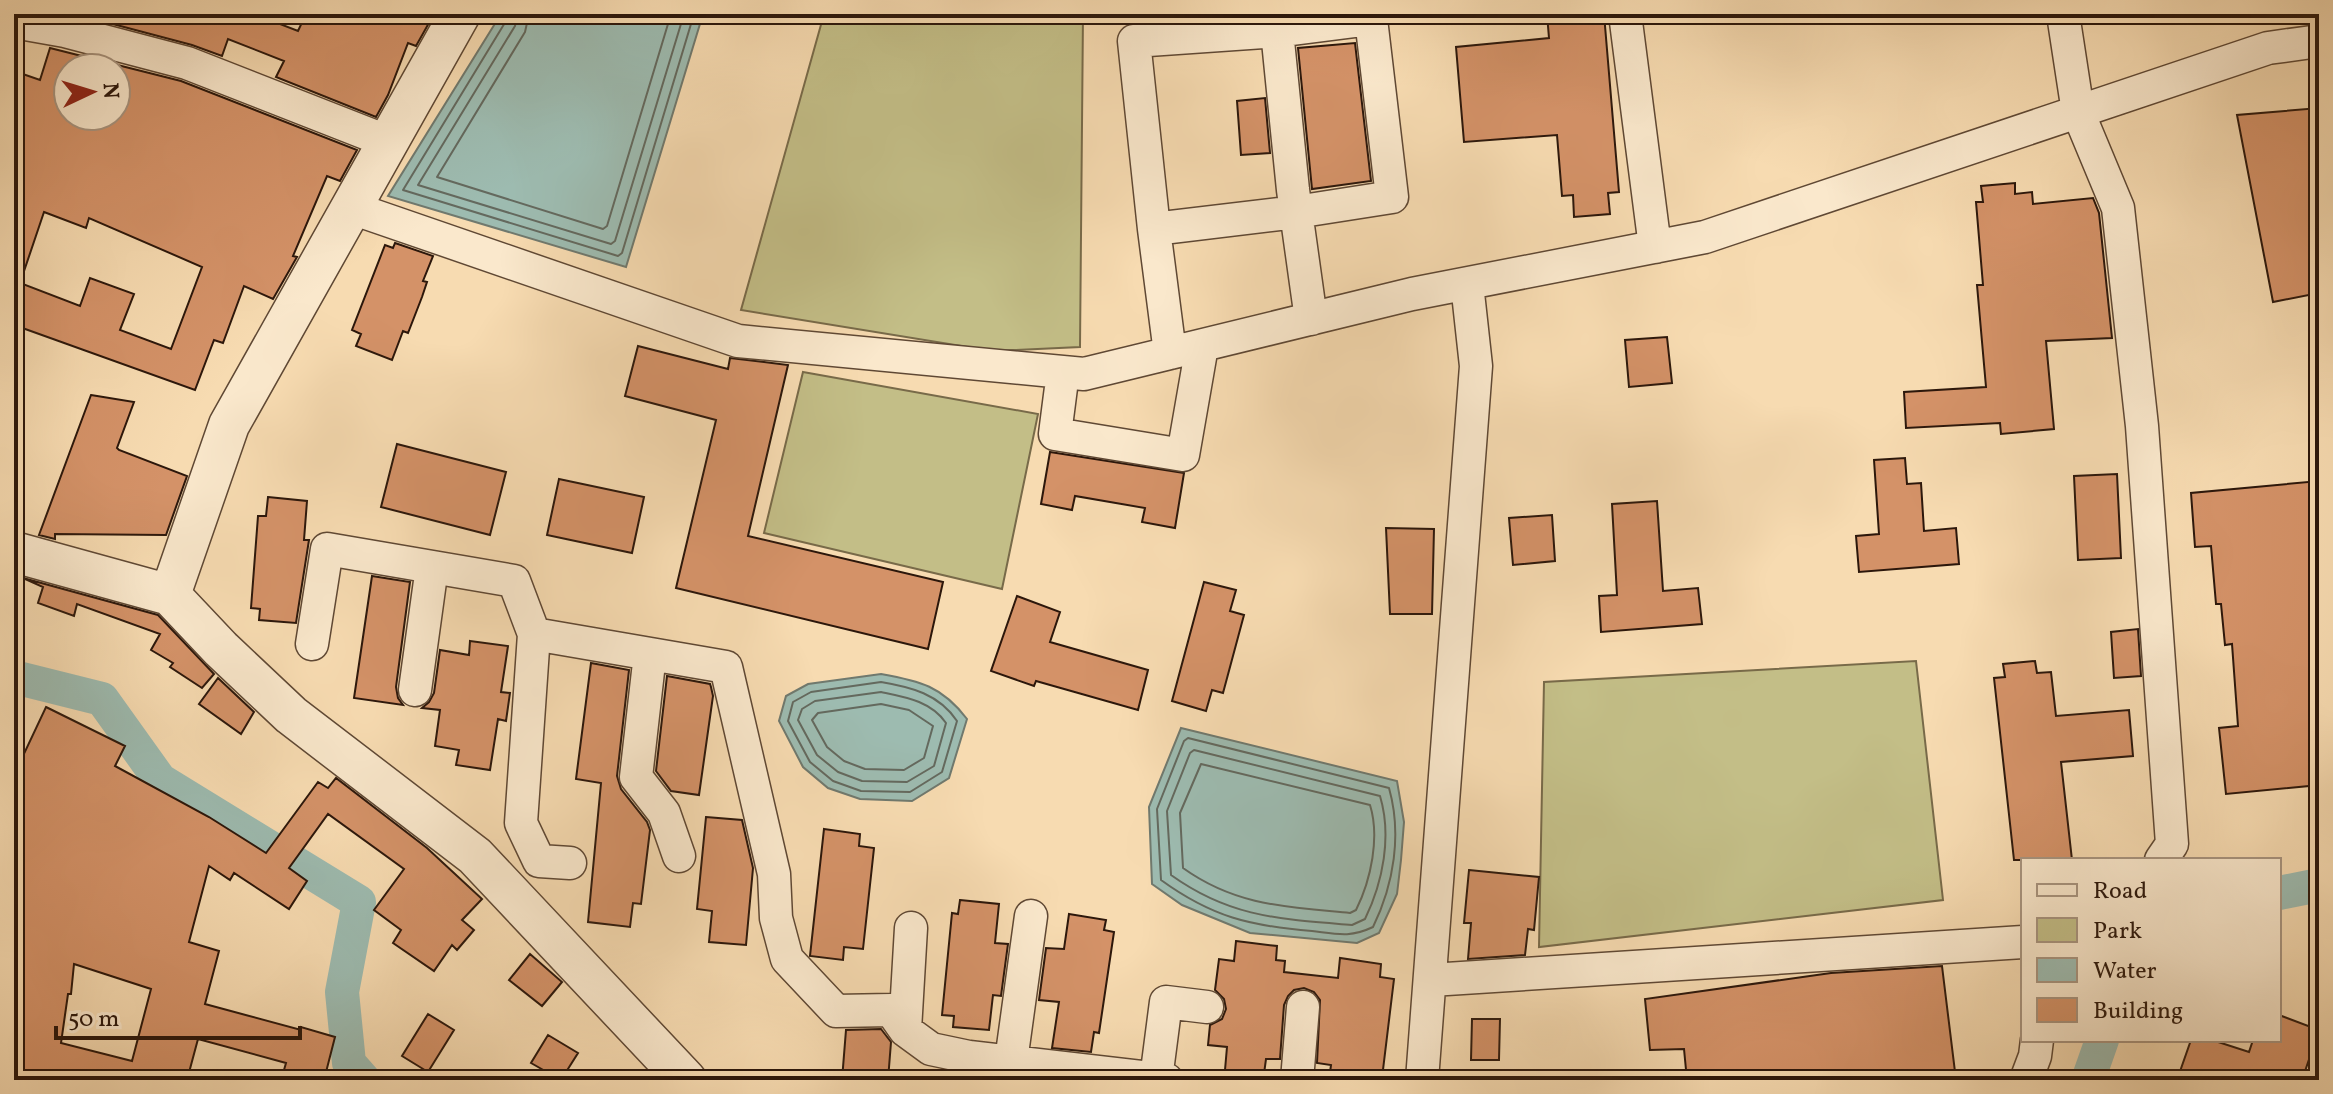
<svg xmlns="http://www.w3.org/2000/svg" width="2333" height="1094" viewBox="0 0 2333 1094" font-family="Vollkorn,serif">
<rect width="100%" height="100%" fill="#f7dbb1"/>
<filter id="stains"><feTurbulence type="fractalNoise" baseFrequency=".0025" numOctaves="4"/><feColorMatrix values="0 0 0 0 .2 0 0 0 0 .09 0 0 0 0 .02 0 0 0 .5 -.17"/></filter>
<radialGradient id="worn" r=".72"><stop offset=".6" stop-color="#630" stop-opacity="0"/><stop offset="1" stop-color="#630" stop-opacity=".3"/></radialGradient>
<path fill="#c3be87" stroke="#786a49" stroke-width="2" d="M824,14H1083L1080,347L992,351L741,310Z
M803,372L1038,414L1002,589L764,533Z
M1916,661L1943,900L1539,947L1544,682Z"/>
<path fill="#9dbbb0" stroke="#70796e" stroke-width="2" d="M501,14H703L626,267L388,196Z
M881,674C920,681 942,686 967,719L949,778L912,801L860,799L828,788L803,767L779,721L786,696L808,684Z
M1181,728L1397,781L1404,822L1401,860L1397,894L1379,933L1357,943L1250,933L1182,905L1152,884L1149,807Z"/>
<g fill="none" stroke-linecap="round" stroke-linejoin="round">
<path stroke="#64695e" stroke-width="2" d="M507,14L506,21L403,190L618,256L622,253L694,14
M517,14L515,26L418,185L611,244L615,241L684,14
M529,14L525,32L437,177L603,229L607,226L671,14
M881,682C911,687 939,694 957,721L942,772L910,792L861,791L833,781L810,762L788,721L793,702L811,692Z
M881,692C905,697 931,701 946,723L934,766L907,782L862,781L838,772L817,755L798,720L802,709L815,701Z
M881,704L909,710L933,726L924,758L904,770L865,769L844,761L827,747L812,720L818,713Z
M1188,738L1389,788C1402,834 1394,884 1373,927C1350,938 1337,934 1312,931C1250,926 1212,917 1161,880L1157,809L1184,741Z
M1194,750L1380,796C1392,836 1383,882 1365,919L1352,925C1281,919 1231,918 1171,875L1167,811L1190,753Z
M1201,764L1370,805C1380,837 1371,880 1356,910L1350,913C1287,907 1236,906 1183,868L1180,813Z"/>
<path stroke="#9dbbb0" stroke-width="34" d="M14,677L102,699L160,780L359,902L342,992L349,1063L364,1080
M2279,893L2319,885
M2088,1080L2102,1040"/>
</g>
<path fill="#d49268" stroke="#2c170b" stroke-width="2" fill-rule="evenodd" d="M75,14H254L298,31L306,14H434L416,46L408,43L388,95L376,117L276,77L284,61L228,39L222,56L192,45Z
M1547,14H1604L1619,192L1608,193L1610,214L1574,217L1573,195L1562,196L1557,135L1464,142L1456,47L1549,38Z
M1355,43L1371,181L1312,189L1298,48Z
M50,48L181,81L357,150L340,181L327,176L293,256L297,257L273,299L244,286L223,343L214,340L195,390L14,325V71L40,80ZM68,68H116V116H68ZM44,212L86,228L89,218L202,267L171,349L120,330L134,294L90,278L80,306L20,283Z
M1265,98L1270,153L1241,155L1237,101Z
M2319,108V293L2273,302L2237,115Z
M2015,183V194L2032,192L2033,204L2093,198L2099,213L2112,338L2046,341L2054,429L2001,434L2000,423L1906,428L1904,392L1986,387L1977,285H1983L1976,202H1983L1981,186Z
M395,243L433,256L423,281L427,282L422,297L408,333L403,331L392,360L356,346L361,334L352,330L385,245L393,248Z
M1667,337L1672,383L1629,387L1625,340Z
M638,346L728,369L730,358L788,365L748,536L943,582L928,649L676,588L716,420L625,396Z
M91,395L134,402L117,448L119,450L187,476L166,535L55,534V539L39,535Z
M397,444L506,472L490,535L381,507Z
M1050,452L1184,473L1175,528L1142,522L1145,508L1075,496L1072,510L1041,504Z
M1905,458L1907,484L1921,483L1924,531L1956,528L1959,564L1859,572L1856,536L1879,534L1874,460Z
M2117,474L2121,558L2078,560L2074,476Z
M559,479L644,497L632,553L547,535Z
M2319,481V785L2226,794L2219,728L2238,726L2232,644L2225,645L2221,604H2216L2211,546L2195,547L2191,493Z
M268,497L307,501L304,540H309L296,623L259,620L260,609L251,608L258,516H266Z
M1657,501L1663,591L1698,588L1702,624L1601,632L1599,596L1617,595L1612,504Z
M1552,515L1555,561L1513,565L1509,518Z
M1386,528L1434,529L1432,614H1390Z
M372,576L410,582L396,687L398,698L403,705L354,698Z
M23,578L158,615L214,674L202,688L170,667L173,663L151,650L160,634L77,604L74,616L38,603L43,587Z
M1204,582L1236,590L1230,611L1244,615L1223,693L1212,690L1206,711L1172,701Z
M1017,596L1060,612L1050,642L1148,670L1138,710L1036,681L1034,686L991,671Z
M2138,629L2141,676L2114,678L2111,632Z
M470,641L508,646L501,692L510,693L506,721L498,719L490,770L456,765L459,750L435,746L440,710L422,708L429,702L434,693L440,650L469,655Z
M2035,661L2037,673L2051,672L2056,716L2129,710L2133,756L2061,762L2072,860H2014L1994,678L2005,677L2003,664Z
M591,663L629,670L617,776L621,789L647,822L650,830L641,904L633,903L630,927L588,922L601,783L576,779Z
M667,676L710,684L711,687L713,696L699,795L671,791L656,771Z
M218,678L254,712L241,734L199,704Z
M46,707L125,746L115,766L209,817L266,853L318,782L328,788L336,778L427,848L482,899L462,920L474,930L457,950L452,945L434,971L393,943L401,930L374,910L404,869L328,814L289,868L307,881L289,909L234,873L230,880L209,866L189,942L219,951L205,1004L301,1030V1027L335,1037L324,1080H292L294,1073L284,1070L286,1063L198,1039L187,1080H60L14,1073V775ZM74,964L151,989L132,1061L61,1043L68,994H71Z
M706,817L742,820L753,868L746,945L709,942L712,911L697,909Z
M824,829L860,834L859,846L874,848L863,949L844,947L843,960L810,956Z
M1469,870L1539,877L1534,930L1528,929L1525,955L1468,959L1471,923H1464Z
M960,900L999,904L995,943L1008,944L1001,996L993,995L989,1030L953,1027L954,1016L942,1015L952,913L958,914Z
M1069,914L1106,920L1104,930L1114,932L1099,1033L1094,1032L1091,1052L1052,1048L1059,1002L1039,1000L1046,948L1064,949Z
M1236,941L1277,946L1276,960L1285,961L1284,972L1338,978L1340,958L1381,964L1380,977L1394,979L1382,1078L1329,1080L1331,1065L1317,1063L1320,1000L1314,992L1304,988L1294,990L1288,996L1284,1005L1280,1059H1266L1264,1074L1225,1070L1227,1047L1208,1045L1210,1025L1222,1019L1226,1009L1224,999L1215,990L1219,959L1234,961Z
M530,954L562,982L542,1006L509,980Z
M1942,966L1956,1080H1687L1684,1049L1650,1050L1645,999L1831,973Z
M428,1014L454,1030L428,1072L402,1056Z
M2279,1015L2319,1030L2302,1080H2177L2191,1040H2212L2249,1052L2253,1040H2279Z
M1472,1019H1500L1499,1060H1471Z
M881,1029L891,1042L888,1080H842L846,1030Z
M548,1035L578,1053L561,1080L531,1063Z"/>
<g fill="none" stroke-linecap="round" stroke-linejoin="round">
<g stroke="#5f4834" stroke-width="35">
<path id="minor" d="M1625,14L1655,247
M2063,14L2078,112L2118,208L2142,426L2172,844L2161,860
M14,22L65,31L187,63L376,137L390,138
M1277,31L1134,41L1154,229L1296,212L1392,197L1371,19L1277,31L1293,190L1311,319
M349,207L738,341L1084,374L1412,294L1705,237L2268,48L2319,41
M1154,229L1170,353
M1063,372L1055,434L1183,455L1202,346
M534,634L521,823L539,861L570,863
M312,644L327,549L514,581L534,634L726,667L774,874L776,918L787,959L836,1011L891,1010L905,1030L931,1049L969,1057L1167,1080
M650,654L636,777L664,813L679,856
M415,690L432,567
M1431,980L2023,942
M905,1030L911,928
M1011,1061L1031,916
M1156,1079L1166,1002L1207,1007
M1297,1080L1303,1007
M1422,1080L1476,366L1467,284
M2026,1080L2035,1056L2037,1040"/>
</g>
<g stroke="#5f4834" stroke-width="43">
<path id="tertiary" d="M460,14L229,425L170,595L221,649L291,715L475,856L686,1080
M14,552L170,595"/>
</g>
<use href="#minor" stroke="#fae8cc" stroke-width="32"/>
<use href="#tertiary" stroke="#fae8cc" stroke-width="40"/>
</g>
<rect width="2333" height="1094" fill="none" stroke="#f7dbb1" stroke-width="48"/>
<rect x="16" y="16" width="2301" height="1062" fill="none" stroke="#2c170b" stroke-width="4"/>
<rect x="24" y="24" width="2285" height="1046" fill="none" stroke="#2c170b" stroke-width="2"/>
<rect x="2021" y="858" width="260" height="184" fill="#fae8cc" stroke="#a8947f" stroke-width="2"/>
<rect x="2037" y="884" width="40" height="12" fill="#fae8cc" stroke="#a8947f" stroke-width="2"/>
<text x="2093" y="898" font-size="24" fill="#2c170b">Road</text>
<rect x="2037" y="918" width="40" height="24" fill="#c3be87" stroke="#a8947f" stroke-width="2"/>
<text x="2093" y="938" font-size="24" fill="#2c170b">Park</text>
<rect x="2037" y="958" width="40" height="24" fill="#9dbbb0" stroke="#a8947f" stroke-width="2"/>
<text x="2093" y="978" font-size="24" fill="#2c170b">Water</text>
<rect x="2037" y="998" width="40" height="24" fill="#d49268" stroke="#a8947f" stroke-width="2"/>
<text x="2093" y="1018" font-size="24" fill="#2c170b">Building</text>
<g transform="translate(92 92) rotate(86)"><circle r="38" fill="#fae8cc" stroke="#a8947f" stroke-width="2"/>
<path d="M0-6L14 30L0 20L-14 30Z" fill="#8f2418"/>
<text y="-12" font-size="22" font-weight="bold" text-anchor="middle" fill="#2c170b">N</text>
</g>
<path d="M56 1026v12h244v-12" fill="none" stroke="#2c170b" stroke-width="4"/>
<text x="68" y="1026" font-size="24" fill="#2c170b" stroke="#fae8cc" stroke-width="6" paint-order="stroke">50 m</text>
<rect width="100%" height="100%" filter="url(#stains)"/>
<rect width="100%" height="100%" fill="url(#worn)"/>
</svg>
